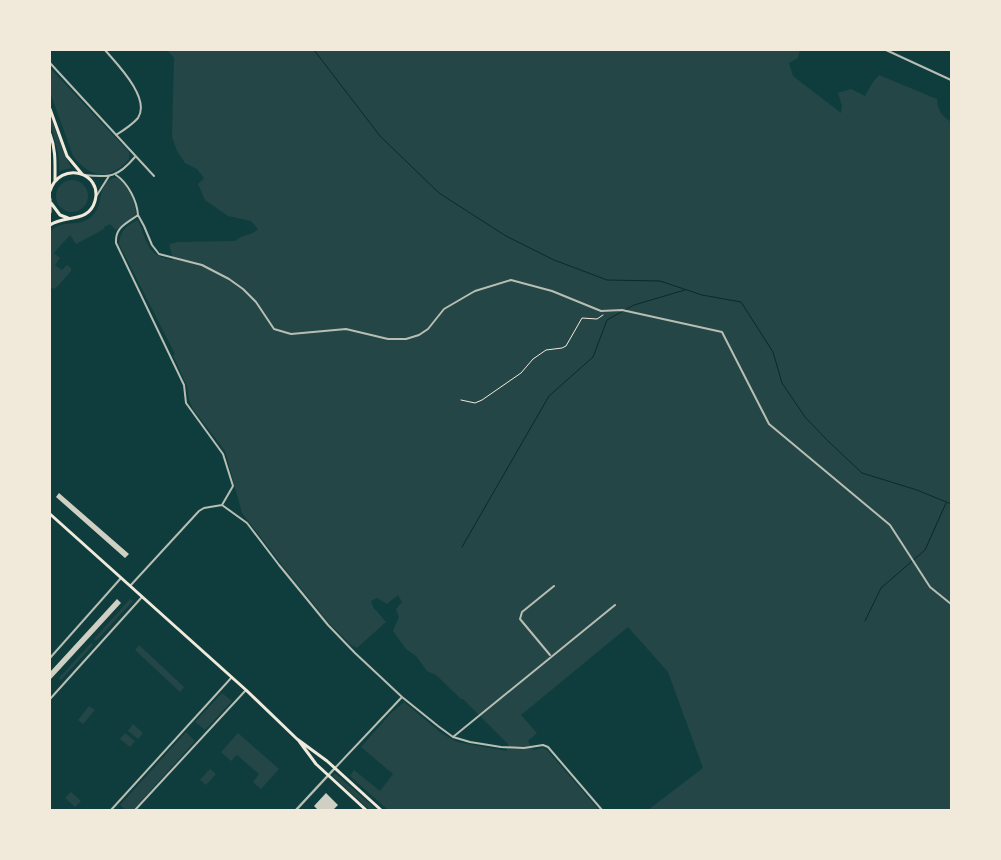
<svg xmlns="http://www.w3.org/2000/svg" width="1001" height="860" viewBox="0 0 1001 860" font-family="'Libre Baskerville',serif">
<rect width="100%" height="100%" fill="#0f3d3e"/>
<path fill="#244646" d="M167,50H800L798,58L789,63L793,76L841,113L842,106L838,93L851,89L865,96L873,82L879,75L937,99C938,111 941,115 951,122V810H648L703,768L668,672L628,627L521,715L537,733L528,741L533,750L543,748L547,750L599,810H388L350,776L354,770L380,791L393,774L361,747L391,713L404,702L441,733L457,742L507,751L508,744L463,699H461L436,675L427,671L416,656L406,649L393,631L399,617L396,609L402,602L398,595L387,604L377,598L371,601L373,607L386,622L357,648L351,645L329,623L282,565L242,513L225,451L193,409L189,400L187,386L173,355L175,354L119,244C120,231 127,225 138,220C147,241 147,257 173,260L169,244L178,242L235,241C243,234 253,235 258,229L251,221L228,216L205,200L198,184L204,178L197,169L185,163L177,151L172,137L174,58Z
M50,68L129,152V159C110,181 91,179 73,156L50,92Z
M50,114L64,153L71,168L59,171C61,149 50,135 50,114Z
M113,178C117,178 117,177 121,180C126,184 139,209 135,215C131,221 121,226 116,230L110,224L104,227V229L76,244L70,235L54,253L60,258L55,265L62,270L67,265L71,268V271L57,287L53,289L50,286V259L51,257L50,258V232C63,217 79,230 93,215C104,204 97,184 113,178Z
M56 196a16 16 0 1 1 32 0a16 16 0 1 1-32 0Z
M130,599L133,601L96,641L94,639Z
M91,643L93,645L61,680L59,678Z
M139,645L184,687L180,692L135,650Z
M222,693L232,701L205,730L195,722Z
M89,706L95,710L83,724L78,720Z
M133,724L143,733L138,739L128,731Z
M186,732L195,741L133,810H126L120,805Z
M125,733L135,741L130,747L120,739Z
M238,733L279,769L261,789L253,782L259,774L237,755L231,761L221,752Z
M210,769L216,774L206,785L200,780Z
M335,773L336,774L377,810H370L332,776Z
M71,792L81,801L75,807L65,798Z"/>
<g fill="none" stroke-linecap="round" stroke-linejoin="round">
<path stroke="#0a2a2b" stroke-width="1" d="M314,50L380,136L439,193L506,236L554,260L607,280L660,281L702,295L741,302L773,352L782,383L805,417L828,441L862,473L917,490L951,504
M462,547L549,396L593,357L607,320L634,305L685,290
M865,621L881,588L925,550L946,503"/>
</g>
<path fill="#cfcfc3" d="M59,493L129,554L125,558L56,497Z
M117,599L121,603L50,680V672Z
M326,793L338,805L333,810H318L314,806Z"/>
<g fill="none" stroke-linecap="round" stroke-linejoin="round">
<path stroke="#f1e9da" stroke-width="1" d="M461,400L475,403L482,400L521,373L533,359L546,350L562,348L566,346L582,318L597,319L603,315"/>
<path stroke="#b8beb3" stroke-width="2" d="M105,50C117,64 151,98 138,118C132,125 124,130 116,135
M886,50L951,80
M50,63L154,176
M84,175C110,178 118,177 135,157
M116,175C128,183 137,201 138,215C126,224 115,227 116,243L184,385L186,403L223,454L233,486L222,505
M97,195L109,176
M138,215L144,226L152,245L159,254L202,265L229,279L243,289L256,302L274,329L291,334L346,329L388,339H406L419,335L428,329L444,309L468,295L475,291L511,280L552,291L601,311L622,310L722,332L769,424L890,525L930,587L951,604
M130,586L199,511L204,508L222,505L247,523L279,565L328,625L355,653L402,697L438,726L453,737L470,742L501,747L524,748L543,745L548,747L602,810
M550,655L520,619L522,612L554,586
M50,658L121,578
M50,699L142,597
M453,737L615,605
M335,768L402,697
M111,810L232,677
M135,810L246,690"/>
<path stroke="#b8beb3" stroke-width="2.5" d="M296,810L335,768"/>
<path stroke="#f1e9da" stroke-width="3" d="M50,109L67,156L82,174
M50,134C56,149 55,164 55,180
M50,191C60,160 103,172 95,201C89,223 65,215 50,225
M50,199V212
M51,203L60,215L68,218
M50,514L246,690L297,739L327,761L381,810
M299,741L316,764L366,810"/>
</g>
<rect width="1001" height="860" fill="none" stroke="#f1e9da" stroke-width="102"/>
</svg>
